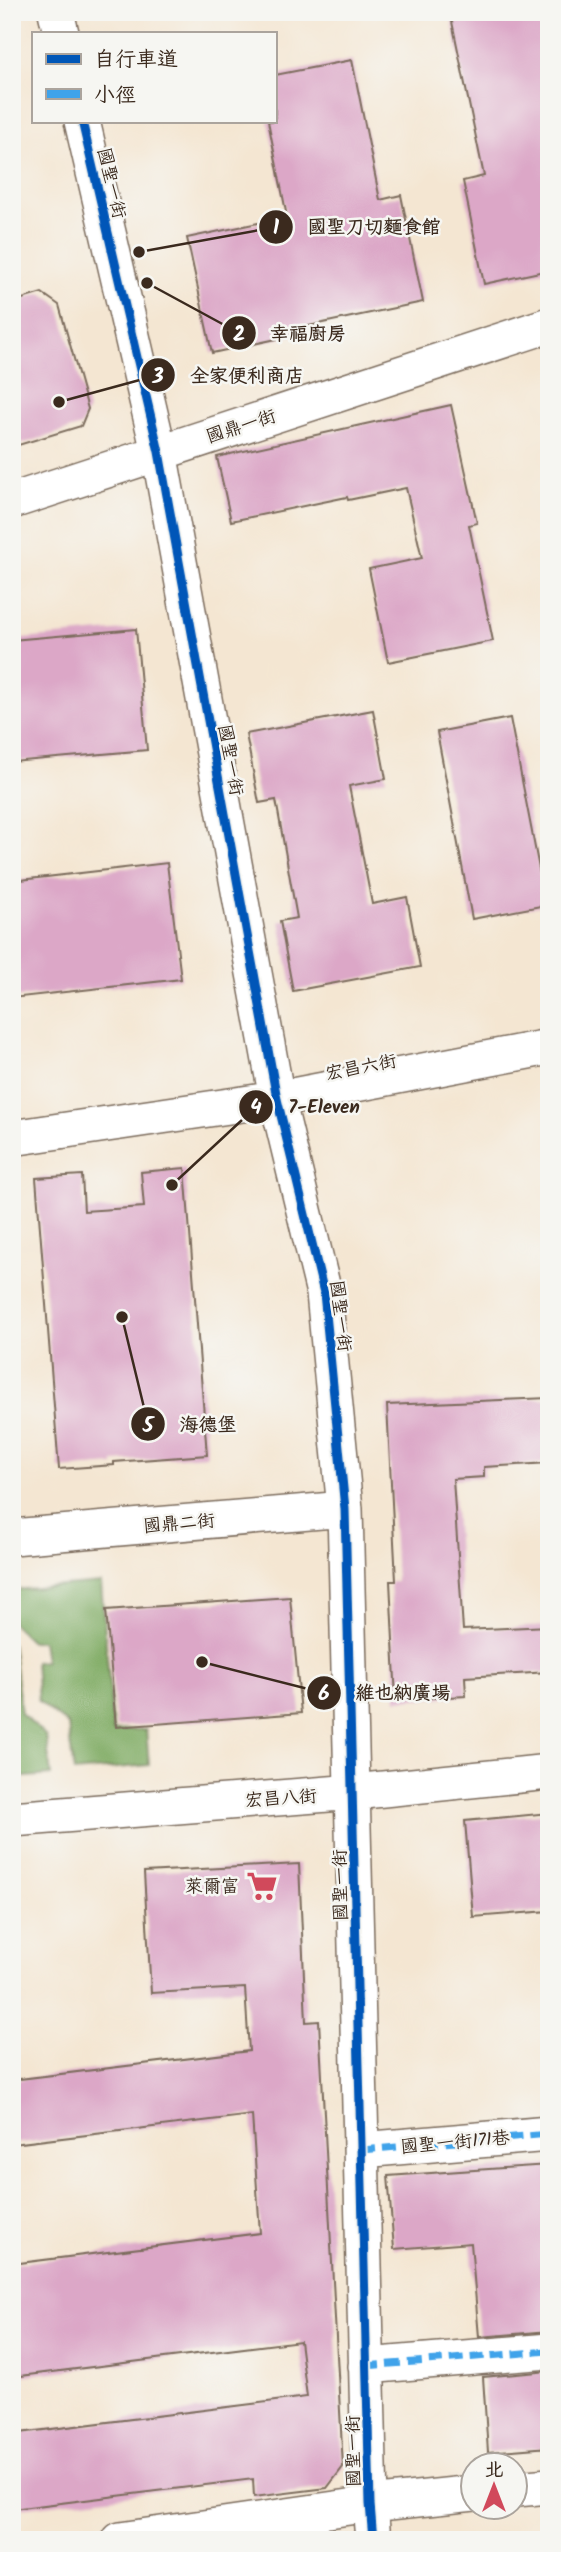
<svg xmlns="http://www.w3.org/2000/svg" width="561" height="2552" viewBox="0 0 561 2552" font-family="Kalam,'LXGW WenKai TC',sans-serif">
<rect width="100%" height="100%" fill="#f6f6f2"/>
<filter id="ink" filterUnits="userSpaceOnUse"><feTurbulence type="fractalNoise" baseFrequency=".0143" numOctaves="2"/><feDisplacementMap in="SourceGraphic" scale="14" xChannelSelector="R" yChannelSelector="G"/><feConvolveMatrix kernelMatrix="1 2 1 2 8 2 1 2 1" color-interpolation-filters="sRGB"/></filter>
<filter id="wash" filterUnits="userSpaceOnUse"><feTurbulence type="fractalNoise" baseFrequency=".00686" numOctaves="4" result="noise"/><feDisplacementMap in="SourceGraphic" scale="28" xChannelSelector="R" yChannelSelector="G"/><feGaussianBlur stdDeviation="1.57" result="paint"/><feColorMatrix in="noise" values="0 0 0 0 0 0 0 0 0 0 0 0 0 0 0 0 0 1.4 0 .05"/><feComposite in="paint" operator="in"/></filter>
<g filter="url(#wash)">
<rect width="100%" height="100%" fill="#f4e6d2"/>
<path fill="#7eaa62" stroke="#5c6a40" stroke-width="2" d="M101,1583L113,1731L146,1729L149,1765L74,1772L68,1725L38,1701L35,1662L45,1661L42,1641H31L12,1623V1590Z
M12,1643L21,1713L46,1736L51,1775L12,1778Z"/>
<g id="blocks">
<path fill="#dca7c7" d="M450,12H549V270L484,284L463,181L484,176Z
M352,60L380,200L401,195L423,302L294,329L295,335L212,353L187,238L287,217L268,121H275V75Z
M42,293L59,305L88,409L81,426L12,447V302Z
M451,405L477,523L469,525L493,641L388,662L369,569L422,558L406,488L348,500L347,497L231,521L217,457Z
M136,629L147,750L12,762V640Z
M373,710L386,779L349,786L372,904L407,897L420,967L293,991L280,921L297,918L276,800L259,803L246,734Z
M510,718L546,905L472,919L437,732Z
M167,863L181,979L12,998V952L16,951L12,919V881Z
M185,1168L207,1455L114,1462V1465L59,1469L36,1178L82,1175L84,1211L144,1207L141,1172Z
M549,1398V1463L484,1467V1477L453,1479L463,1630L549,1626V1672L465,1677L466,1696L396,1700L390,1581H396L387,1405Z
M290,1597L301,1713L116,1727L106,1610Z
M549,1813V1911L473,1917L465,1821Z
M299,1864L306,2022L319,2021L343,2467L327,2488L254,2497L253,2479L12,2509V2434L307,2397L300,2341L12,2377V2264L260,2233L252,2115L12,2144V2080L249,2051L245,1988L151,1993L144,1872Z
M549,2165V2331L479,2337L471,2243L394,2249L388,2176Z
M549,2371V2447L488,2452L483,2377Z"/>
</g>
</g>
<g filter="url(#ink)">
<use href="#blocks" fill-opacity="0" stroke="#7c6c5d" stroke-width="2"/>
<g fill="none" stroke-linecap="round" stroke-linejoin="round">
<g stroke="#7c6c5d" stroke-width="38">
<path id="street" d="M56,12L61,33
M82,121L159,452L277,1099L324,1293L345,1509L370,2504L373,2540
M12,501L549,325
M12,1138L277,1099L549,1047
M12,1537L345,1509
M12,1819L354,1792L549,1772
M362,2150L549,2134
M366,2366L549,2351
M516,2489L549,2486
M120,2540L370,2504L474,2493"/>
</g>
<use href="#street" stroke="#fff" stroke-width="35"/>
<path stroke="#3fa3ea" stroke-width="7" stroke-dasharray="14 7" stroke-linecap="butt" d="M362,2150L549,2134
M366,2366L549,2351"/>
<g stroke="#f6f6f2" stroke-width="13">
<path id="cycleway" d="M82,121L159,452L277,1099L324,1293L345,1509L370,2504L373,2540"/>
</g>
<use href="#cycleway" stroke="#0057b8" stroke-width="9"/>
</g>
</g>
<defs>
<g id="supermarket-bare" transform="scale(2.415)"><path d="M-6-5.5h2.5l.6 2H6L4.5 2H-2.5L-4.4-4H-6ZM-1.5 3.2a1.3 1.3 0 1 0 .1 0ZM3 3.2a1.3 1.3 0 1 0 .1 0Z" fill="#d1495b" stroke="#f6f6f2" stroke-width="2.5" paint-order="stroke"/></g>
</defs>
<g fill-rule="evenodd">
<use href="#supermarket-bare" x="262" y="1886"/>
</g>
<g text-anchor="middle" stroke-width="5" stroke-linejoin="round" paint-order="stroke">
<g font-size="18" fill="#3b2a1e" stroke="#f6f6f2">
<text transform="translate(112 183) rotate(77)" y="6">國聖一街</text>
<text transform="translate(241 426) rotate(-18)" y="6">國鼎一街</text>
<text transform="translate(231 760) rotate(80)" y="6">國聖一街</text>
<text transform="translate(361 1067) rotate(-11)" y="6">宏昌六街</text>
<text transform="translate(341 1316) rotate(83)" y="6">國聖一街</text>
<text transform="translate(179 1523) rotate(-5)" y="6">國鼎二街</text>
<text transform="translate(281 1798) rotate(-4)" y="6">宏昌八街</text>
<text transform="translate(340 1885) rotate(-91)" y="6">國聖一街</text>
<text transform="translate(455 2142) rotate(-5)" y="6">國聖一街171巷</text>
<text transform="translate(353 2451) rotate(-91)" y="6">國聖一街</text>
</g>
<g font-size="18" fill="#3b2a1e" stroke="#f6f6f2" text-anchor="end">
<text x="239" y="1892">萊爾富</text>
</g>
</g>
<path fill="none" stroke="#3b2a1e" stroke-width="2.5" d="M139 252L276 227M147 283L239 333M59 402L158 375M172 1185L256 1107M122 1317L148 1424M202 1662L324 1693"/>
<g fill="#3b2a1e" stroke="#f6f6f2" stroke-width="2.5">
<circle cx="139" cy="252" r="7"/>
<circle cx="147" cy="283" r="7"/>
<circle cx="59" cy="402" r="7"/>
<circle cx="172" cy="1185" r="7"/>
<circle cx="122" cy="1317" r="7"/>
<circle cx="202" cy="1662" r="7"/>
<circle cx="276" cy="227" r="18"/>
<circle cx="239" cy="333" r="18"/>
<circle cx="158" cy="375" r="18"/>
<circle cx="256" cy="1107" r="18"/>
<circle cx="148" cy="1424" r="18"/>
<circle cx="324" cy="1693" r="18"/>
</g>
<g font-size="21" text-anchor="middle" font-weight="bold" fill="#fff">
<text x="276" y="234">1</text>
<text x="239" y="341">2</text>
<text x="158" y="383">3</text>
<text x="256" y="1114">4</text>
<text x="148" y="1432">5</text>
<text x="324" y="1700">6</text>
</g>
<g font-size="19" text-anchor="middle" font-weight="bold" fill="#3b2a1e" stroke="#f6f6f2" stroke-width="5" stroke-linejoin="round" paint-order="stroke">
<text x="374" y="233">國聖刀切麵食館</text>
<text x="308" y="340">幸福廚房</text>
<text x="247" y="382">全家便利商店</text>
<text x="324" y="1113">7-Eleven</text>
<text x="208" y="1431">海德堡</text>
<text x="403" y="1699">維也納廣場</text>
</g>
<rect width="561" height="2552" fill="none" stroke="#f6f6f2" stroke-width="42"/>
<rect x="32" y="32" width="245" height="91" fill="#f6f6f2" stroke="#aba49d" stroke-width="2"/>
<rect x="46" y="54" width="35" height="10" fill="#0057b8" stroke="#aba49d" stroke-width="2"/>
<text x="94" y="66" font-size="21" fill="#3b2a1e">自行車道</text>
<rect x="46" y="89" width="35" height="10" fill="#3fa3ea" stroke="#aba49d" stroke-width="2"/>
<text x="94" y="102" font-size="21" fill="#3b2a1e">小徑</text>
<g transform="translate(494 2486)"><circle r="33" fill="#f6f6f2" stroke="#aba49d" stroke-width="2"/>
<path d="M0-5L12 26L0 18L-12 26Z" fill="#d1495b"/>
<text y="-10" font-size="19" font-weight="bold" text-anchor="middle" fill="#3b2a1e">北</text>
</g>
</svg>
